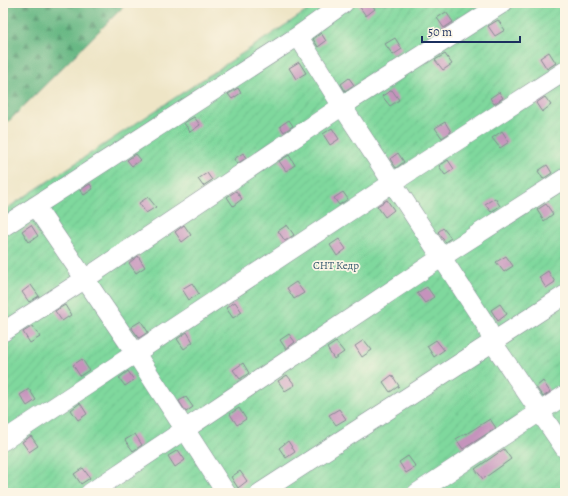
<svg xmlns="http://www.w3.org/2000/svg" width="568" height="496" viewBox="0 0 568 496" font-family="Alegreya,serif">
<defs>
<pattern id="forest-firs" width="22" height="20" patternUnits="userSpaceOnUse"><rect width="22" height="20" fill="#67b884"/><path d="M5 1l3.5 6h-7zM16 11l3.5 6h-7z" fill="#54966f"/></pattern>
<pattern id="garden-furrows" width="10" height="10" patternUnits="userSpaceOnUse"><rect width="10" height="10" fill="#7fd89d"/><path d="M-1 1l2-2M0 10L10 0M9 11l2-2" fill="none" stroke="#6dba8a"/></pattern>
</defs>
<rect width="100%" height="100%" fill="#fcf5e5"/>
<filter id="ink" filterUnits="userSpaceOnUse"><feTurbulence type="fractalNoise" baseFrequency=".025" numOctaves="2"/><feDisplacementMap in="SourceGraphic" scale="8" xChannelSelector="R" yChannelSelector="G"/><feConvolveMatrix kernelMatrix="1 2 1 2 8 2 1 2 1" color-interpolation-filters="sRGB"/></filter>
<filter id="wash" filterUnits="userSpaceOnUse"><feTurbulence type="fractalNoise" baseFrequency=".012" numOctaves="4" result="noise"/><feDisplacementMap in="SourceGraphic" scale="16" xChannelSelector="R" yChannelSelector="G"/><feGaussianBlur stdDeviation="0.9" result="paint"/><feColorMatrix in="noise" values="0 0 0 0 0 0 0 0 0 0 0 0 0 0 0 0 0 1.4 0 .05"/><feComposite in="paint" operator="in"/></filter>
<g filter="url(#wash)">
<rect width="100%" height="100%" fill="#eee5c6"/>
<path fill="url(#forest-firs)" stroke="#417471" d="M3,3H127L3,127Z"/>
<path fill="url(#garden-furrows)" stroke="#4d847e" d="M319,3H565V493H3V211Z"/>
<g id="blocks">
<path fill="#c593bc" d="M357,3H371L375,9L366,16Z
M446,12L453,22L444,28L437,18Z
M498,20L505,30L495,36L488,26Z
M321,33L326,41L318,47L313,39Z
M395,38L402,49L393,55L385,44Z
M549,52L556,63L547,69L540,58Z
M445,54L452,64L443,70L435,60Z
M299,62L306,73L296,79L289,68Z
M349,78L354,85L345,91L341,84Z
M238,88L241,93L232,99L228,94Z
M392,90L399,100L390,106L382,96Z
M499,92L503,98L494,104L490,98Z
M545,97L551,105L542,112L536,103Z
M194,117L200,125L190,132L184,123Z
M289,120L293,126L284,132L280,126Z
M445,122L451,132L442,138L435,128Z
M332,128L339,139L330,145L323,134Z
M502,131L509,142L500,148L492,138Z
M243,153L246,158L237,164L234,159Z
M398,153L404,162L396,168L390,159Z
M136,154L141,160L132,166L127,160Z
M289,155L295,165L286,171L279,161Z
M448,160L454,169L445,175L439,166Z
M547,165L552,173L543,179L538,171Z
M207,173L212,180L203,186L198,179Z
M90,184L93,189L84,195L80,190Z
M236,191L242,199L233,206L227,197Z
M343,192L348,199L339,205L334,198Z
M148,197L156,207L146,213L139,203Z
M495,198L500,206L491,212L485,204Z
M387,200L394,210L385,217L377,206Z
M546,204L553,214L544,221L537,210Z
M31,225L38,236L29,242L22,231Z
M184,225L191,235L182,242L175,232Z
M287,225L294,235L285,241L278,231Z
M443,228L451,238L445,242L438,232Z
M339,239L346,249L337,256L330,245Z
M138,256L145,267L136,273L129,263Z
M506,256L513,266L504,272L496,262Z
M548,271L555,282L546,288L539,277Z
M296,282L304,293L294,299L287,288Z
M192,283L199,294L189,300L182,289Z
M31,285L39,296L29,302L22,292Z
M427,287L434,297L425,303L417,293Z
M235,302L242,312L233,318L226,308Z
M500,304L507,314L498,321L491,310Z
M65,305L71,315L62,321L55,311Z
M141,321L148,332L139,338L131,327Z
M33,326L40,337L30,343L23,332Z
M187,332L193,342L184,349L177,339Z
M289,334L295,342L286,349L280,340Z
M364,340L372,350L362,357L355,346Z
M436,340L444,350L434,357L427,346Z
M336,342L344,352L334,359L327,348Z
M82,359L89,370L80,376L73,365Z
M243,363L249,373L240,379L233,370Z
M128,371L134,380L125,386L119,378Z
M287,375L295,385L285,391L278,381Z
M392,375L399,386L390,392L383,382Z
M543,381L550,392L543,397L536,387Z
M29,389L36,400L27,406L20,395Z
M186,397L193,407L186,412L179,401Z
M80,403L87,414L78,420L71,410Z
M239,408L246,419L237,425L230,414Z
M339,409L346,419L336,425L329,415Z
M490,419L496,428L463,449L456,439L466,433V434Z
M135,434L142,445L133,451L125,440Z
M31,436L38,446L29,452L22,442Z
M288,441L295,452L286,458L279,448Z
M504,449L511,459L483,479L475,469Z
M178,450L185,460L175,467L168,456Z
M408,456L416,467L406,473L399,462Z
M83,468L90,478L81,484L74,474Z
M240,471L247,481L238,488L231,477Z"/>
</g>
</g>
<g filter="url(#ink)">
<use href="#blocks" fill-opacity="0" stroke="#848a92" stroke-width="1"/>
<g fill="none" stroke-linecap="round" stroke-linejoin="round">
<g stroke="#848a92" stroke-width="20">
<path id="minor" d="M298,36L342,106L486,325L493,343L565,449
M35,206L136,354L226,493
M3,227L298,36L344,3
M3,332L85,279L342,106L503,3
M3,441L392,183L565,71
M90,493L442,257L565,178
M260,493L565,295
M417,493L565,395"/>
</g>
<use href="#minor" stroke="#fff" stroke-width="19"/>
</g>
</g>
<g text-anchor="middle" stroke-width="3.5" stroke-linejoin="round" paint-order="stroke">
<g font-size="11" fill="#34596e" stroke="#fcf5e5">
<text x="336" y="269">СНТ Кедр</text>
</g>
</g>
<rect width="568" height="496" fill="none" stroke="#fcf5e5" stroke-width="16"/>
<path d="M422 36v6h98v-6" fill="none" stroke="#1b2f5e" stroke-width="2"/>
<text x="428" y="36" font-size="12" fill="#1b2f5e" stroke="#fcf5e5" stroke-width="3" paint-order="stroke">50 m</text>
</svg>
